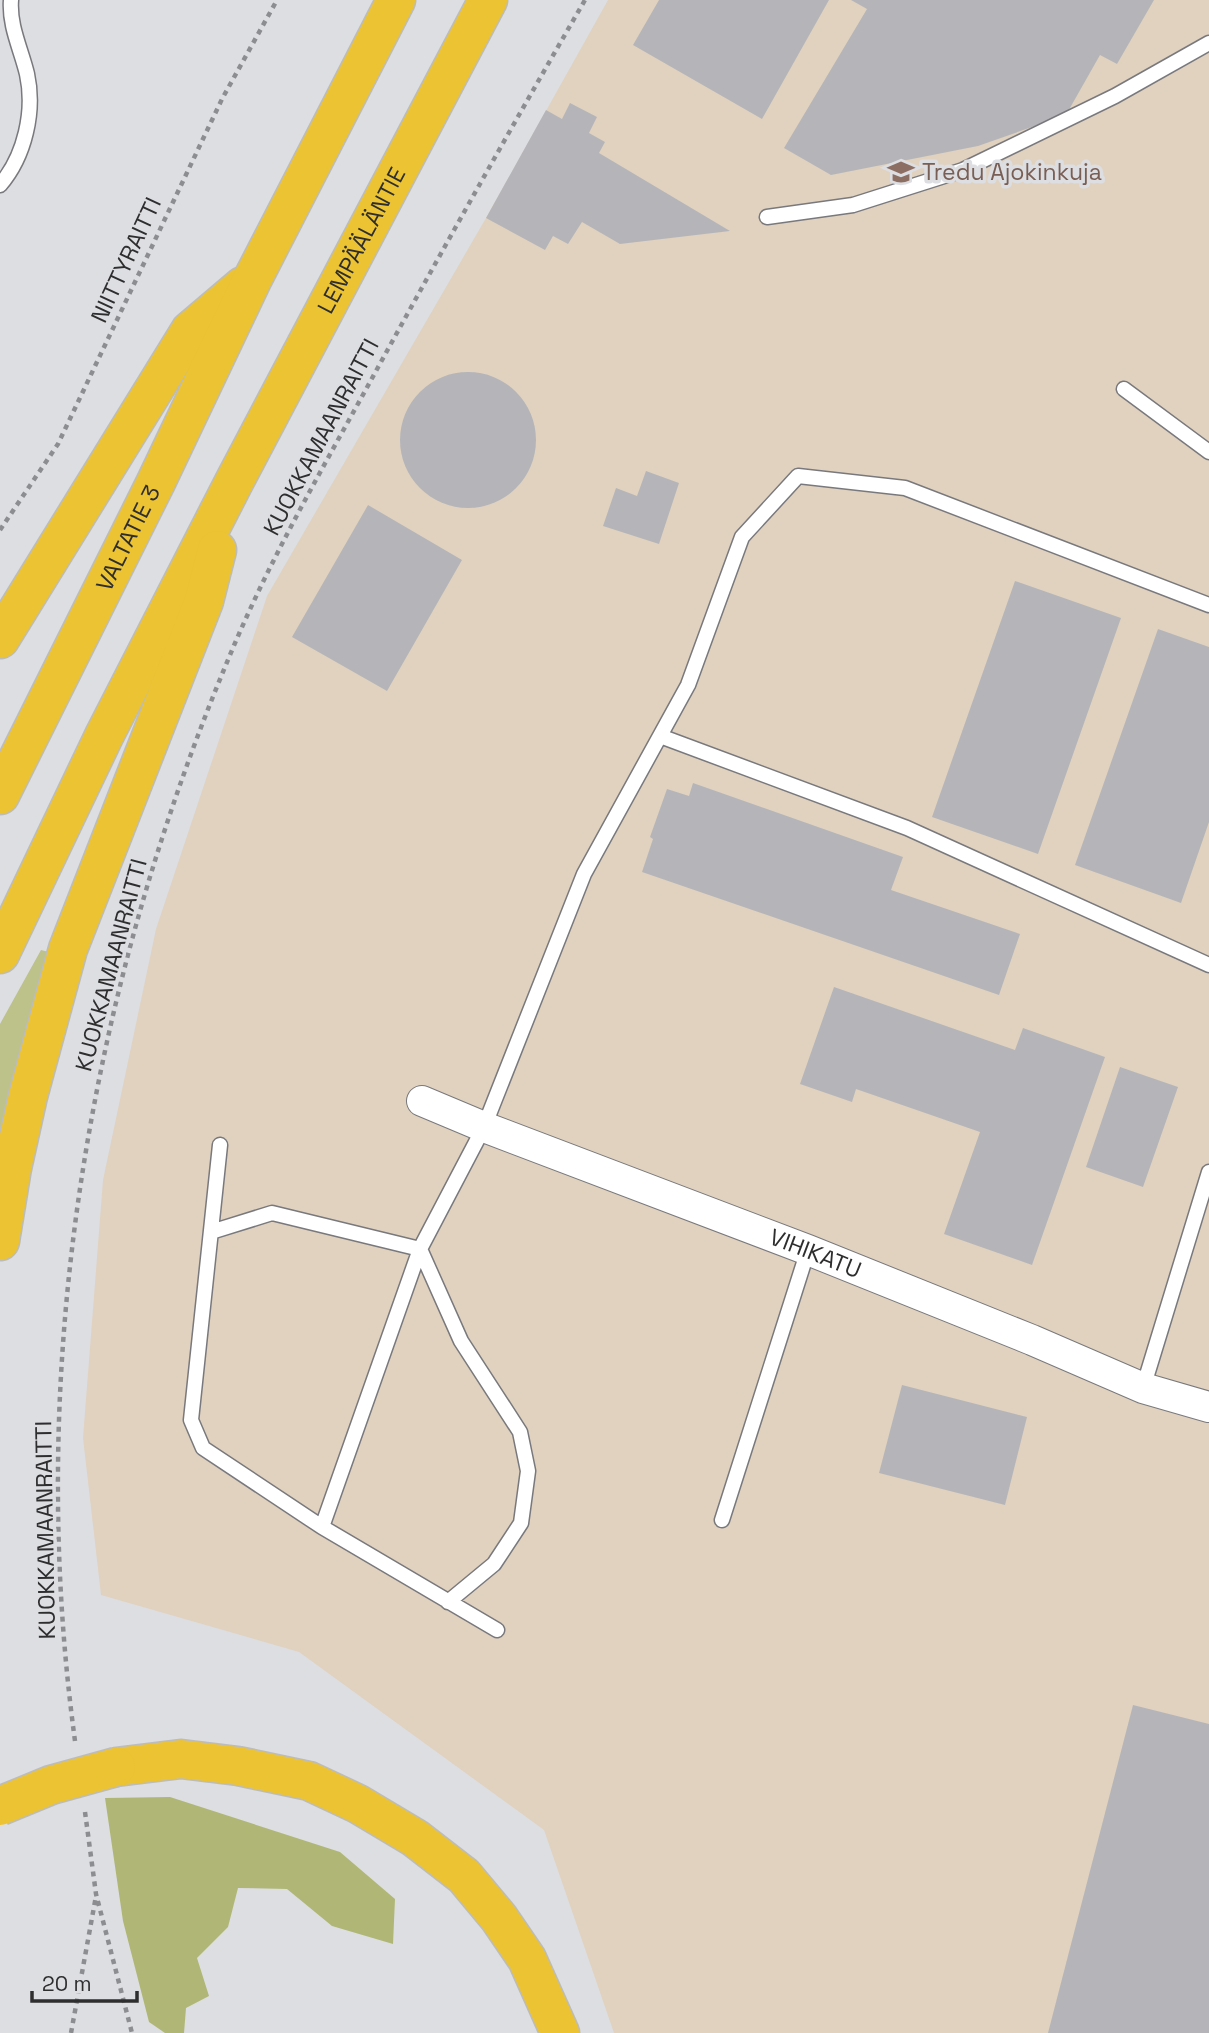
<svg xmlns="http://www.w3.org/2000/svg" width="1209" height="2033" viewBox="0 0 1209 2033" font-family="'Space Grotesk',sans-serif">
<rect width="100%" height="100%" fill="#dddee2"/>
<path fill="#e0d2bf" d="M608,0H1209V2033H614L544,1830L299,1652L101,1595L83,1438L103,1180L156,929L267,596L486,218Z"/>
<path fill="#bcc28a" d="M41,950L49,952L28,1022L0,1145V1024Z"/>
<path fill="#b0b776" d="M170,1797L340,1852L395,1899L393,1944L332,1926L287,1889L238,1888L228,1927L197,1958L209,1996L186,2008L184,2033H165L149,2022L123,1921L105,1798Z"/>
<path fill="#b5b5b9" d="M659,0H829L762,119L633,45Z
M851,0H1154L1117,64L1100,55L1066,115L978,146L831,175L784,148L867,9Z
M570,103L597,117L589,133L605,142L599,153L730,231L620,244L582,222L568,244L553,236L545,250L486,218L546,110L562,119Z
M400 440a68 68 0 1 1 136 0a68 68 0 1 1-136 0Z
M646,471L679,483L659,544L603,526L616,488L637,496Z
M368,505L462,560L387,691L292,637Z
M1015,581L1121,618L1038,854L932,817Z
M1158,629L1209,647V822L1181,903L1075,865Z
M693,783L903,857L891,890L1020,934L999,995L642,872L653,839L650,837L667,789L689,796Z
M834,987L1015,1050L1023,1028L1105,1057L1032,1265L944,1234L980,1132L856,1089L852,1102L800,1084Z
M1120,1067L1178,1087L1143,1187L1086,1167Z
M902,1385L1027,1417L1005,1505L879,1473Z
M1133,1705L1209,1724V2033H1048Z"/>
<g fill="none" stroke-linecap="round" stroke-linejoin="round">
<g stroke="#79797d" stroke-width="17">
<path id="service" d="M0,185C25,156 35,111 27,74C21,49 9,26 11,0
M767,217L853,205L963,170L1115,96L1209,43
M1124,389L1209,452
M660,736L907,828L1209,965
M220,1145L191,1420L203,1448L322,1527L420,1249L484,1127L584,874L688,685L742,537L798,476L905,488L1209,605
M211,1232L272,1213L420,1249L461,1341L520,1432L528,1471L521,1523L494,1564L448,1602
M1143,1388L1209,1172
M722,1520L808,1250
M322,1527L497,1630"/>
</g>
<g stroke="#79797d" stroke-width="32">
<g id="minor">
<path id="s1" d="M422,1101L484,1127L808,1250L1032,1340L1143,1388L1209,1407"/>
</g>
</g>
<g stroke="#bcbcbc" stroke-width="41">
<g id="motorway">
<path d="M0,639L190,331L243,286"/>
<path id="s2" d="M0,795L156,482L253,278L396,0"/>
<path id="s3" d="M0,954L104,736L234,482L488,0"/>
<path d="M0,1241L12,1168L28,1096L68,949L204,601L217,550"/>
<path d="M116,1767L181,1759L238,1766L309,1781L358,1804L415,1838L464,1876L499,1918L527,1959L560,2033"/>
</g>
</g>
<path stroke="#8c8d90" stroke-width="4.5" stroke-dasharray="5 5" stroke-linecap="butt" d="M0,530L58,444L222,99L277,0
M75,1741C25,1374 87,995 230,655C269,561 321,471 370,382C440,254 512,126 585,0
M85,1812L96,1894L132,2033
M71,2033L96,1896"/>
<use href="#service" stroke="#fff" stroke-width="14"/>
<use href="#minor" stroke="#fff" stroke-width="30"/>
<use href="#motorway" stroke="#ebc333" stroke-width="38"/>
<g stroke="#bcbcbc" stroke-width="41" stroke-linecap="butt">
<path id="motorway-bridge" d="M0,1806L51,1785L116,1767"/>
</g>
<use href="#motorway-bridge" stroke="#ebc333" stroke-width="38"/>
</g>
<defs>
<g id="school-bare" transform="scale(2.1)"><path d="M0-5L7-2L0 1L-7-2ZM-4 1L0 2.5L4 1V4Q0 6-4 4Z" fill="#8d6e63" stroke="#dddee2" stroke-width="2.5" paint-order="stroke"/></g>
</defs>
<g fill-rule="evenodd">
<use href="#school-bare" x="901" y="172"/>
</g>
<g text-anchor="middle" stroke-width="7" stroke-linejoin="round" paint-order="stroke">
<g font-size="23" fill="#785e54" stroke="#dddee2" text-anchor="start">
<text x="922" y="180">Tredu Ajokinkuja</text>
</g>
<g font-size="23" fill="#2e2e2f" stroke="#dddee2">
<text dy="8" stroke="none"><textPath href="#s3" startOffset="800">LEMPÄÄLÄNTIE</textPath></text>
<text transform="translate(126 260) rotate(-65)" y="8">NIITTYRAITTI</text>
<text transform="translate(321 437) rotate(-62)" y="8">KUOKKAMAANRAITTI</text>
<text dy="8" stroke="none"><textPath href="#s2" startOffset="287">VALTATIE 3</textPath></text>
<text transform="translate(111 965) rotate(-75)" y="8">KUOKKAMAANRAITTI</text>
<text dy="8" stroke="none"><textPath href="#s1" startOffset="422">VIHIKATU</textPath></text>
<text transform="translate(45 1530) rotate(-91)" y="8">KUOKKAMAANRAITTI</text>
</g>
</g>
<path d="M32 1991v10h105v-10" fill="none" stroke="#2e2e2f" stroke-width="3.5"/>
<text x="42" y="1991" font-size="21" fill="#2e2e2f" stroke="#dddee2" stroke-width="5" paint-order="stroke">20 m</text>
</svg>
